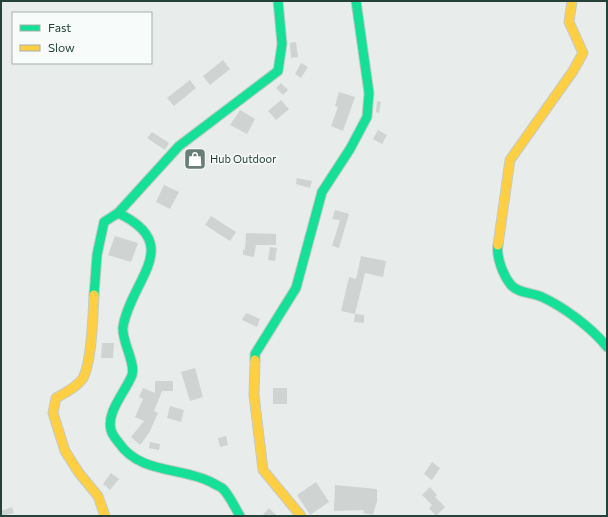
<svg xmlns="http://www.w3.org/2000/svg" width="608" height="517" viewBox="0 0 608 517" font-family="Commissioner,sans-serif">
<rect width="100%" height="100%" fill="#e8edeb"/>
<path fill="#cfd4d2" d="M296,42L298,57L291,58L290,43Z
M223,60L230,69L210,85L203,76Z
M301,63L308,67L301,78L295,74Z
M190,80L196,88L174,106L167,98Z
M281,83L288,90L283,95L276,88Z
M339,92L355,97L343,131L331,126L338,107L335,106Z
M281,100L289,109L276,120L268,111Z
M377,101L381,102L379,113L376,112Z
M240,110L255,119L247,134L230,125Z
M378,130L387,135L382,144L373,139Z
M152,132L169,143L165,150L147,138Z
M297,178L312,181L310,188L296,184Z
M164,185L179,192L170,209L156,202Z
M335,210L349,214L339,248L332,246L340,220L332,219Z
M211,216L236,232L230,241L205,225Z
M246,233L276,234V245H256L254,257L243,255V249L245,250Z
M115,236L138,243L131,262L108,255Z
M270,247L277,248L275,261L268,260Z
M361,256L386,261L383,277L365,273L355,314L341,311L349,277L356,279Z
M246,313L260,319L257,327L242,320Z
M355,314L364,315V323L354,322Z
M102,343H114L113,358H101Z
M195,368L203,397L190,401L181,372Z
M155,381H173V391H162L154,411L158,413L149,433L140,445L131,437L144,421L135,417L143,399L139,397L143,388L155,393Z
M273,388H287V404H273Z
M170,406L184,410L181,422L167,418Z
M226,436L228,445L220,447L218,438Z
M150,442L160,444L159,450L149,448Z
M432,462L440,468L432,480L424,474Z
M111,473L119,479L110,490L103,484Z
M316,482L329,502L310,515L297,495Z
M335,485L377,489V501L373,515L363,513L364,510L334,511Z
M430,487L437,495L435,497L445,507L436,516L429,508L432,505L422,495Z
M12,507L14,513L1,516V511Z
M269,508L277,516H262Z"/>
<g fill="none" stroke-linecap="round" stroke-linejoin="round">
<g stroke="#c3cbc8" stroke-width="11">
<path id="fast" d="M118,213L179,146L278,71L282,44L278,1
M498,245C496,257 503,275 511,285C519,294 532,292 542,297C564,307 592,328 607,347
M94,295L97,255L104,222L118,213C185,245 131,279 123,327C121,340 136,363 132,375C126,391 106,412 111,430C112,435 116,439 119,443C140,474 181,467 211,482C214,484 219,486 222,488C229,494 235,508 240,516
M255,360V354L296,288L322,192L350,149L367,117L369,93L356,1"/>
</g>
<g stroke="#c3cbc8" stroke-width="11">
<path id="slow" d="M498,245L510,160L573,71L583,53L569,22L572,1
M94,295C93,314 92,362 83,378C77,387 65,393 56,398L53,413L65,451L79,473L98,496L105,516
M255,360L254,395L263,470L301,516"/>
</g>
<use href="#fast" stroke="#16e098" stroke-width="9"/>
<use href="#slow" stroke="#ffcf43" stroke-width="9"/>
</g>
<defs>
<g id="shop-square" transform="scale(1.15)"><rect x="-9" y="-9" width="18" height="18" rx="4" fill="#697e78" stroke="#f7fbf9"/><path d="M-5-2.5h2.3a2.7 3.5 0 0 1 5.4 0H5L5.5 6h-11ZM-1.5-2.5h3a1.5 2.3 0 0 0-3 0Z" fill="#fff"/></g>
</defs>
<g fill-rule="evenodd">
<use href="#shop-square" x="195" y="159"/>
</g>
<g text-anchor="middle" stroke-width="3" stroke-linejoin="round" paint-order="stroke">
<g font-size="11" fill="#24423a" stroke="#f7fbf9" text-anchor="start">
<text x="210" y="163">Hub Outdoor</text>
</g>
</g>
<rect width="608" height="517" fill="none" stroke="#24423a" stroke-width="4"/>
<rect x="12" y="12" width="140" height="52" fill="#f7fbf9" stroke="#a3b1ad"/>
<rect x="20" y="25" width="20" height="6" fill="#16e098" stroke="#a3b1ad"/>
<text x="48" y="32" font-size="12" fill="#24423a">Fast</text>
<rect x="20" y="45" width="20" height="6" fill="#ffcf43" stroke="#a3b1ad"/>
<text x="48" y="52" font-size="12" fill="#24423a">Slow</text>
</svg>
